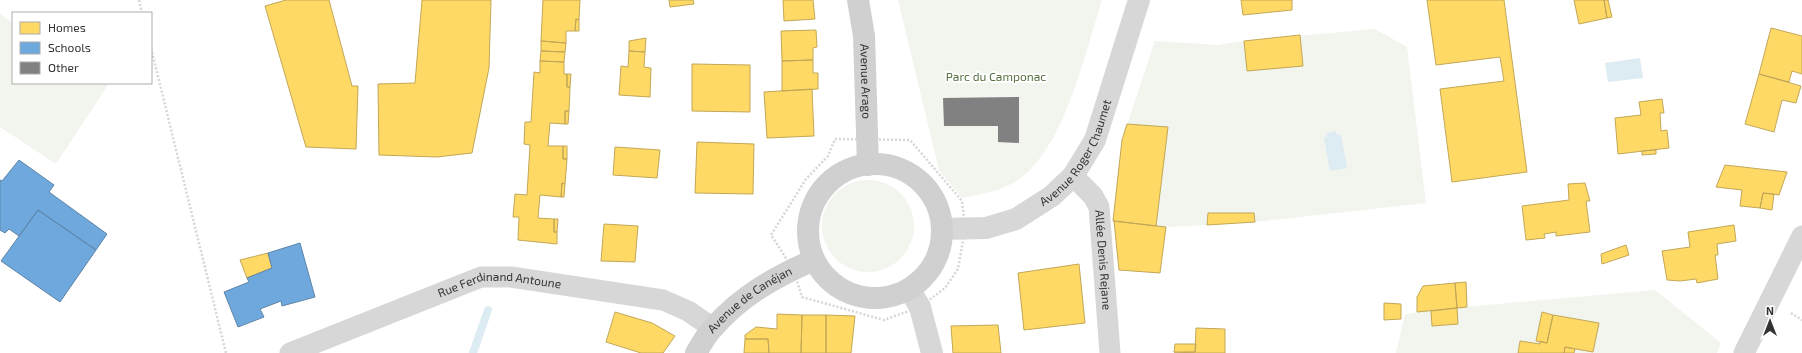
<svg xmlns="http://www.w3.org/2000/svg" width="1802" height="353" viewBox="0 0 1802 353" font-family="'Exo 2',sans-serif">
<rect width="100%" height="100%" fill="#fff"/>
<path fill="#f1f5ed" d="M898,0H1102C1085,52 1063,158 1011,184C996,192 978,195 962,198L939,170Z
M0,14L13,23V83H104L108,85L56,164L0,127Z
M1375,29L1407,47L1426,203L1255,222L1207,225L1166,227L1113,221L1122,140L1155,41L1218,45L1244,41Z
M822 226a46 46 0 1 1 92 0a46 46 0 1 1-92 0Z
M1655,290L1721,343L1717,353H1396L1405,314L1441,309Z"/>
<path fill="#ddebf3" d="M1640,58L1643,78L1608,82L1605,63Z
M1336,131L1337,135H1341L1347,168L1330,171L1324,138L1327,137L1326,133Z"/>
<path fill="#ffd966" stroke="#c2a757" d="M286,0H329L352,86H358L356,149L306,147L265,6Z
M422,0H491L489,68L472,153L437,157L379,155L378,84L415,83Z
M543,0H580L579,20L576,19L575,31H566V43L541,41Z
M669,0H693L694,4L670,7Z
M783,0H813L815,19L784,21Z
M1241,0H1292V10L1243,15Z
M1427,0H1504L1527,172L1452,182L1440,89L1504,81L1500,57L1436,65Z
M1574,0H1604L1607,18L1579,24Z
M1604,0H1608L1612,17L1607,18Z
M576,19L579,20V31H575Z
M1771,28L1802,36V74L1792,71L1789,82L1759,74Z
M816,30L817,47L813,48V60L782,61L781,31Z
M1300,35L1303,66L1247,71L1244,41Z
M646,38L645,52L629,51V41Z
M541,41L566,43L565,52L541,51Z
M541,51L565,52L564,62L540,61Z
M629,51L645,52L644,67L651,68L650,97L619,95L621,66L628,67Z
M813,60V73H818V89L782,91V61Z
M540,61L564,62V74H567V87H570L569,111H565V124L550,123L548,146H563V159H567L565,184L562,183L561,197L540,195L538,218L554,219V232H557V244L518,240L519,217H513L515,194L527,195L530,145L524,144L525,122H531L534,72L540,73Z
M692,64L750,65V112L692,111Z
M567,74H571L570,87H567Z
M1759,74L1801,86L1796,103L1782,100L1774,132L1745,124Z
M812,89L814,136L767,138L764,92Z
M1662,99L1664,113H1660L1661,131L1667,130L1669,148L1618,154L1615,118L1641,115L1639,102Z
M565,111H569L568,124H565Z
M1127,124L1168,127L1156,226L1113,221L1122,140Z
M697,142L754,144L753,194L695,193Z
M563,146H567V159H563Z
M615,147L660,150L657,178L613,175Z
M1656,150V154L1642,155V151Z
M1725,165L1787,172L1779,195L1763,193L1760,208L1740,206L1742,190L1716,187Z
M562,183L565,184L564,197H561Z
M1585,183L1590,201H1586L1590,232L1556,236V232L1544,234L1545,238L1526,240L1522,206L1569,200L1568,184Z
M1763,193L1774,194L1772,210L1760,208Z
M1208,213H1254L1255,222L1207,225Z
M554,219H558L557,232H554Z
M1114,221L1166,227L1160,273L1119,270Z
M604,224L638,226L635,262L601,261Z
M1734,225L1736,241L1717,244L1718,255H1715L1718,279L1697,283L1696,279L1680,281L1667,280L1662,251L1690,247L1688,232Z
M1626,245L1629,255L1602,264L1601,254Z
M268,253L272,268L247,278L240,260Z
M1079,264L1085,323L1024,330L1018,273Z
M1466,282L1467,307L1457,308L1455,283Z
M1455,283L1457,308L1417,312V297L1423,286Z
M1384,303L1401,304V319L1384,320Z
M1457,308L1458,324L1432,326L1431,311Z
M615,312L652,323L675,336L663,353H641L606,342Z
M1542,312L1553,315L1547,343L1536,341Z
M777,314L802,315L801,353H769L768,339H745V335L756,327L777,329Z
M802,315H826V353H801Z
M826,315L855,316L851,353H826Z
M1553,315L1599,323L1593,352L1565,347L1564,353H1518L1520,341L1540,344V341L1547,343Z
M998,325L1001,353H953L951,326Z
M1196,328L1225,329V353H1174L1195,352Z
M745,339H768L769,353H744Z
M1175,344H1196L1195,352H1174Z
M1565,347L1575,349L1574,353H1564Z"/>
<path fill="#6fa8dc" stroke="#5d85a9" d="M19,160L54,185L49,192L107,234L96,250L38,210L19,236L9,229L5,233L0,230V180L2,181Z
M38,210L96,250L60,302L1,261Z
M300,243L315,297L282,306L281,301L260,309L264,317L238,327L224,292L249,282L247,278L272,268L268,253Z"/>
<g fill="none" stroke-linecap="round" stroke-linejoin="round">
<path stroke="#ddebf3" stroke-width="8" d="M473,353L488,310"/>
</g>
<path fill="#818181" d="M1019,97V143L998,142V126H944L943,98Z"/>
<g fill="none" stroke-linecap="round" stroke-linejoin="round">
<path stroke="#d6d6d6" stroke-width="2.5" stroke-dasharray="2 2" stroke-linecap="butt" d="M139,0L142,13
M151,48L226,353
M835,139L910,140L962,201L965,229L958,269L945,288L920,307L884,320L802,297L793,269L771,235L806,179L828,156Z
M1791,313L1802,320"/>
<g stroke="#d7d7d7" stroke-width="21">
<path id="s1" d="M1073,176L1093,196L1099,207L1110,353"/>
<path id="s2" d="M290,353L481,277H511L663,300L688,311L713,328"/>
<path d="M1744,353L1802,236"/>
</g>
<g stroke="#d7d7d7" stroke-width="22">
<path id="s3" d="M942,229L986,228L1016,219L1052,196L1073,176L1095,140L1139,0"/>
<path d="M909,289L920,307L932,353"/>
</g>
<g stroke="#d0d0d0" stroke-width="22">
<path id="s4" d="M858,0L864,36L868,165"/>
<circle cx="875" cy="231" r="67"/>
<path id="s5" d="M696,353C701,345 706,335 713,328C741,296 776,276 814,260"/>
</g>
</g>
<g text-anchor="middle" stroke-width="4" stroke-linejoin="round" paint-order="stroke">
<g font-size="12" fill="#56703f" stroke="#fff">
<text x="996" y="81">Parc du Camponac</text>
</g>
<g font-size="12" fill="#333" stroke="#fff">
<text dy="4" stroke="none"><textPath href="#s4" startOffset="82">Avenue Arago</textPath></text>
<text dy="4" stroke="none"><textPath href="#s3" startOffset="168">Avenue Roger Chaumet</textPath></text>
<text dy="4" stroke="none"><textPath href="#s1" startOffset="94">Allée Denis Rejane</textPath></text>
<text dy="4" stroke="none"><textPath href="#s2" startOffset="223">Rue Ferdinand Antoune</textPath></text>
<text dy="4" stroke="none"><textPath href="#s5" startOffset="77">Avenue de Canéjan</textPath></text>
</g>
</g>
<rect x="12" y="12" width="140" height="72" fill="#ffffff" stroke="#adadad"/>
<rect x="20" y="22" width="20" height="12" fill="#ffd966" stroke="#adadad"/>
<text x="48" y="32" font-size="12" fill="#333333">Homes</text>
<rect x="20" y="42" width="20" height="12" fill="#6fa8dc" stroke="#adadad"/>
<text x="48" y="52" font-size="12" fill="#333333">Schools</text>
<rect x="20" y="62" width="20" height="12" fill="#818181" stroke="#adadad"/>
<text x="48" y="72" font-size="12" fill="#333333">Other</text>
<g transform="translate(1770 321)" stroke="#ffffff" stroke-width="3" paint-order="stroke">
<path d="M0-3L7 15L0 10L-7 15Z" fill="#333333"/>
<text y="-6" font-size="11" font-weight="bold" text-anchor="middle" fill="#333333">N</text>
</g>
</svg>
